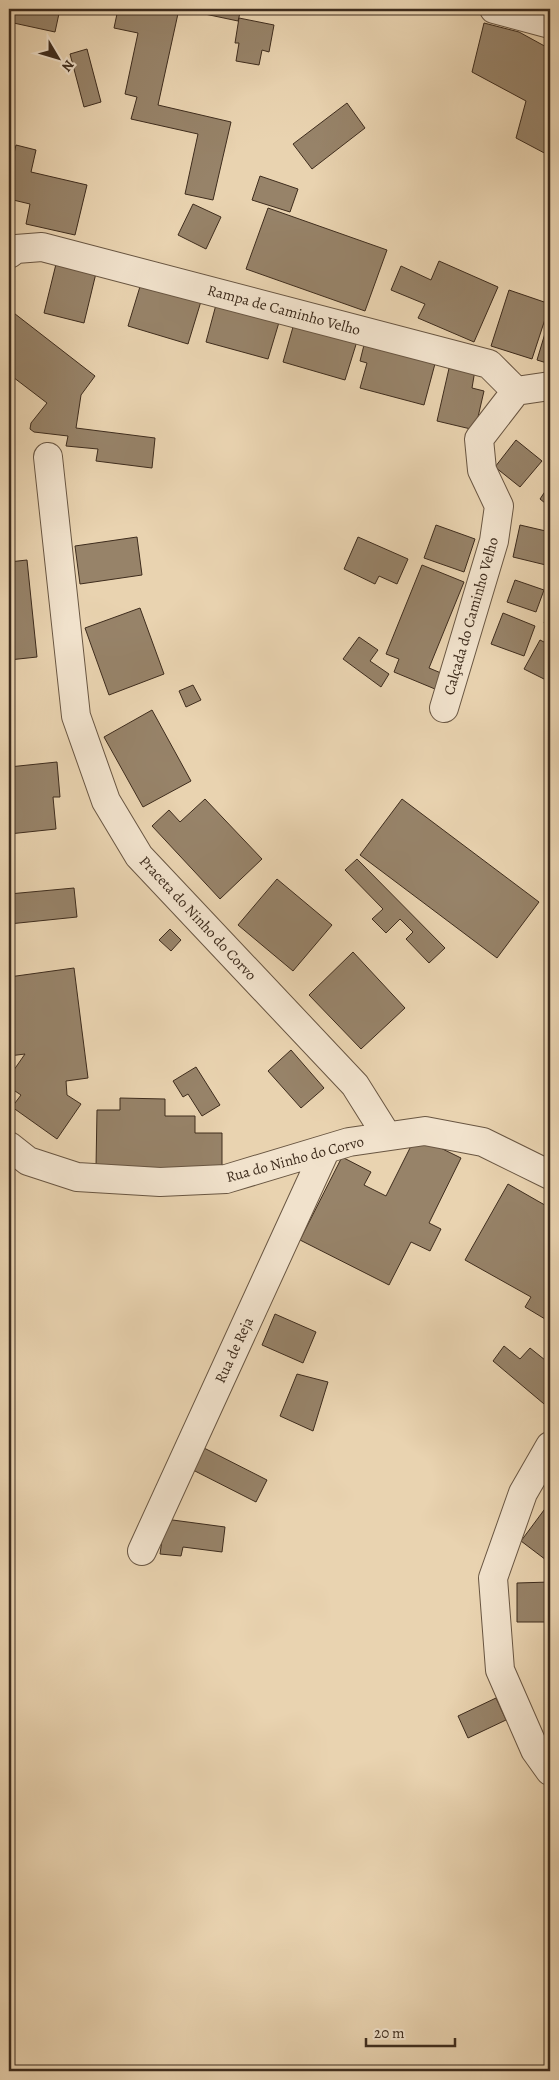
<svg xmlns="http://www.w3.org/2000/svg" width="559" height="2080" viewBox="0 0 559 2080" font-family="Alegreya,serif">
<rect width="100%" height="100%" fill="#e9d3b0"/>
<filter id="stains"><feTurbulence type="fractalNoise" baseFrequency=".004" numOctaves="4"/><feColorMatrix values="0 0 0 0 .2 0 0 0 0 .09 0 0 0 0 .02 0 0 0 .5 -.17"/></filter>
<radialGradient id="worn" r=".72"><stop offset=".6" stop-color="#630" stop-opacity="0"/><stop offset="1" stop-color="#630" stop-opacity=".3"/></radialGradient>
<path fill="#978369" stroke="#3e2c1d" d="M9,9H60L55,32L9,22Z
M118,9H179L158,105L231,122L213,200L185,194L198,134L131,119L137,97L125,94L138,33L114,28Z
M181,9H241L238,21Z
M239,18L274,25L269,52L262,50L259,65L236,61L239,43H235Z
M484,23L519,32L550,49V156L516,138L526,101L472,72Z
M87,49L101,102L84,107L70,54Z
M347,103L365,128L312,169L293,144Z
M16,145L36,150L31,172L87,185L75,235L26,224L30,204L9,199V174Z
M260,176L298,189L290,212L252,200Z
M193,204L221,217L206,249L178,235Z
M268,208L387,250L365,311L246,269Z
M57,260L97,269L84,323L44,313Z
M439,261L498,287L474,342L418,318L425,304L391,290L401,266L431,280Z
M142,280L202,298L188,344L128,326Z
M509,290L550,304L532,359L491,346Z
M217,301L280,319L268,359L206,342Z
M10,310L95,376L81,395L76,428L155,438L152,468L96,461L98,449L66,446L68,436L34,432L30,429L31,423L47,403L9,374Z
M295,320L358,338L345,380L283,362Z
M546,330L550,331V364L537,360Z
M365,341L436,360L424,405L360,388L367,363L360,361Z
M450,364L475,370L472,388L484,391L475,430L437,421Z
M516,440L542,461L520,487L495,467Z
M550,484V507L540,499Z
M436,525L475,539L464,572L424,558Z
M520,525L550,532V566L513,557Z
M137,537L142,575L80,584L75,546Z
M358,537L408,559L397,584L379,576L375,584L344,569Z
M27,560L37,657L9,660V562Z
M422,565L464,582L429,668L441,673L435,689L394,672L399,659L386,654Z
M515,580L544,590L536,612L507,602Z
M140,608L164,674L109,695L85,628Z
M550,612V626L544,623Z
M503,613L535,626L524,656L491,644Z
M359,637L378,650L370,661L389,674L381,687L343,659Z
M540,640L550,645V682L524,669Z
M193,685L201,700L186,707L179,691Z
M152,710L191,781L143,807L104,737Z
M57,762L60,797H53L56,829L9,834V767Z
M205,799L262,859L220,899L152,826L169,810L180,822Z
M402,799L539,902L497,958L360,855Z
M357,859L445,948L429,963L406,939L413,932L400,919L386,933L372,919L383,909L345,870Z
M277,879L332,925L293,971L238,925Z
M74,888L77,917L9,924V894Z
M170,929L181,940L171,951L159,940Z
M353,952L405,1008L361,1049L309,995Z
M74,968L88,1078L66,1081L67,1095L81,1104L57,1139L12,1107L21,1095L9,1087V1077L25,1054L9,1056V977Z
M291,1050L324,1088L301,1108L268,1071Z
M196,1067L220,1105L202,1116L188,1094L183,1097L173,1081Z
M120,1098L165,1099V1116H195V1133H222V1168L96,1167L97,1110H120Z
M416,1136L461,1158L429,1223L441,1229L430,1251L411,1242L389,1285L300,1240L342,1157L371,1172L364,1185L386,1196Z
M508,1184L550,1208V1322L525,1307L531,1297L465,1260Z
M275,1314L316,1332L303,1363L262,1345Z
M504,1346L520,1359L530,1348L550,1364V1409L493,1361Z
M297,1374L328,1382L313,1431L280,1416Z
M204,1448L267,1480L256,1502L193,1470Z
M550,1502V1563L521,1541Z
M165,1519L225,1527L222,1552L183,1547L181,1556L160,1554Z
M550,1582V1622H517V1583Z
M496,1698L506,1720L468,1738L458,1716Z"/>
<g fill="none" stroke-linecap="round" stroke-linejoin="round">
<g stroke="#695642" stroke-width="30">
<path id="minor" d="M9,254L16,249L42,247L489,364L516,391
M516,391L550,386
M48,457L76,716L106,801L139,856L355,1085L387,1136
M444,708L494,541L499,506L482,470L479,439L516,391
M9,1146L28,1161L77,1177L160,1182L226,1179L349,1142L425,1131L483,1142L550,1175
M550,1446L523,1493L493,1578L500,1670L535,1750L550,1771
M142,1551L326,1149"/>
</g>
<g stroke="#695642" stroke-width="30">
<path id="tertiary" d="M494,9L550,24"/>
</g>
<use href="#minor" stroke="#f1e2cc" stroke-width="28"/>
<use href="#tertiary" stroke="#f1e2cc" stroke-width="28"/>
</g>
<g text-anchor="middle" stroke-width="4.5" stroke-linejoin="round" paint-order="stroke">
<g font-size="15" fill="#3e2c1d" stroke="#f1e2cc">
<text transform="translate(284 310) rotate(15)" y="5">Rampa de Caminho Velho</text>
<text transform="translate(471 616) rotate(-74)" y="5">Calçada do Caminho Velho</text>
<text transform="translate(198 918) rotate(47)" y="5">Praceta do Ninho do Corvo</text>
<text transform="translate(295 1159) rotate(-15)" y="5">Rua do Ninho do Corvo</text>
<text transform="translate(234 1350) rotate(-65)" y="5">Rua de Reja</text>
</g>
</g>
<rect width="559" height="2080" fill="none" stroke="#e9d3b0" stroke-width="30"/>
<rect x="10" y="10" width="539" height="2060" fill="none" stroke="#3e2c1d" stroke-width="2.5"/>
<rect x="15" y="15" width="529" height="2050" fill="none" stroke="#3e2c1d"/>
<g transform="translate(58 58) rotate(128)" stroke="#f1e2cc" stroke-width="4" paint-order="stroke">
<path d="M0-4L9 19L0 12L-9 19Z" fill="#3e2c1d"/>
<text y="-8" font-size="14" font-weight="bold" text-anchor="middle" fill="#3e2c1d">N</text>
</g>
<path d="M366 2038v8h89v-8" fill="none" stroke="#3e2c1d" stroke-width="2.5"/>
<text x="374" y="2038" font-size="15" fill="#3e2c1d" stroke="#f1e2cc" stroke-width="4" paint-order="stroke">20 m</text>
<rect width="100%" height="100%" filter="url(#stains)"/>
<rect width="100%" height="100%" fill="url(#worn)"/>
</svg>
